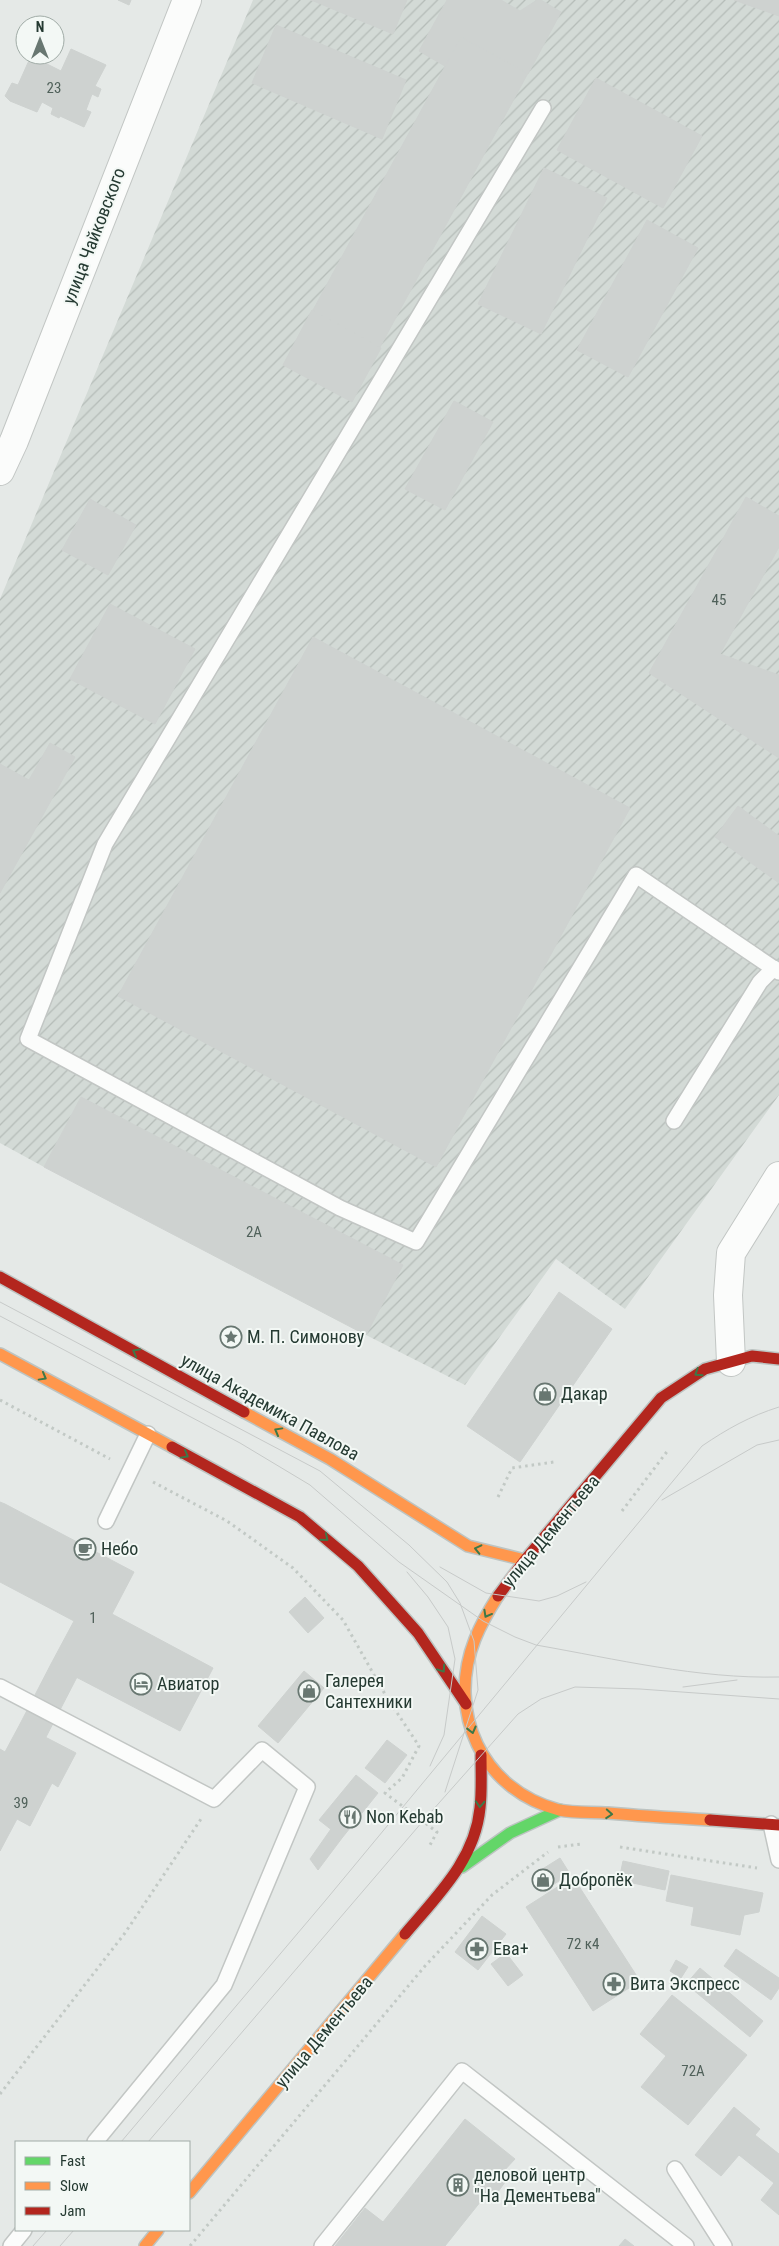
<svg xmlns="http://www.w3.org/2000/svg" width="779" height="2246" viewBox="0 0 779 2246" font-family="'Roboto Condensed',sans-serif">
<defs>
<pattern id="industrial-furrows" width="10" height="10" patternUnits="userSpaceOnUse" patternTransform="scale(1.25)"><rect width="10" height="10" fill="#d3dad6"/><path d="M-1 1l2-2M0 10L10 0M9 11l2-2" fill="none" stroke="#b5bcb8"/></pattern>
</defs>
<rect width="100%" height="100%" fill="#e5e9e7"/>
<path fill="url(#industrial-furrows)" d="M253,0H779V1095L625,1309L556,1259L465,1385L366,1335L81,1097L44,1167L0,1143V599Z"/>
<path fill="#ced2d0" stroke="#ced2d0" d="M118,0H131L129,5Z
M311,0H407L393,34Z
M447,0H501L520,11L537,0H541L561,12L528,74L461,37L445,66L419,51Z
M734,0H779V16Z
M276,25L406,80L382,139L252,83Z
M461,37L528,73L380,347L313,310Z
M71,49L106,65L95,86L101,89L98,97L92,94L86,110L91,112L84,127L60,116L59,118L51,114L53,108L42,102L37,112L10,101L5,96L12,83L18,85L31,56L61,71Z
M596,78L702,136L663,208L557,150Z
M544,168L607,198L541,334L478,304Z
M647,220L698,248L628,377L577,350Z
M312,310L381,348L352,402L283,365Z
M454,401L493,422L445,510L405,489Z
M746,497L779,516V547L720,654L779,675V758L649,673Z
M90,499L136,525L108,575L62,550Z
M110,604L195,649L155,724L70,679Z
M313,637L630,808L436,1167L118,996Z
M50,743L75,757L0,893V764L29,780Z
M738,806L779,836V883L715,837Z
M81,1097L403,1265L366,1335L44,1167Z
M559,1292L612,1329L520,1462L467,1426Z
M0,1502L5,1504L0,1513Z
M5,1504L134,1572L112,1614L213,1668L180,1731L51,1664L74,1621L0,1582V1513Z
M305,1597L324,1618L308,1633L289,1612Z
M51,1664L77,1677L46,1737L20,1724Z
M304,1671L324,1688L278,1743L258,1726Z
M20,1724L76,1753L58,1787L52,1783L30,1826L17,1819L0,1851V1749L5,1752Z
M387,1740L407,1755L385,1783L365,1768Z
M356,1775L378,1793L342,1838L319,1820Z
M331,1829L342,1838L318,1870L310,1859Z
M560,1858L570,1874L543,1891L533,1875Z
M623,1861L669,1871L665,1890L619,1880Z
M671,1875L763,1893L759,1912L744,1915L740,1935L691,1925L694,1907L666,1901Z
M573,1877L640,1981L593,2011L526,1907Z
M482,1916L506,1934L478,1970L455,1952Z
M736,1949L779,1978V1988L771,2000L724,1966Z
M506,1953L523,1975L508,1986L491,1964Z
M676,1960L688,1967L681,1978L670,1971Z
M700,1968L763,2021L750,2037L686,1984Z
M672,1995L747,2055L688,2125L641,2087L666,2056L640,2034Z
M734,2107L760,2129L755,2135L779,2154V2215L761,2200L774,2183L739,2155L721,2176L695,2155Z
M465,2119L515,2159L502,2173L508,2178L495,2196L489,2191L445,2246H335L365,2208L383,2222Z
M625,2239L634,2246H619Z"/>
<g fill="none" stroke-linecap="round" stroke-linejoin="round">
<g stroke="#c2c6c4" stroke-width="18">
<path id="lane" d="M543,108L105,844L28,1039L340,1208L416,1242L636,875L779,972
M674,1121L760,982L774,968
M106,1521L148,1434
M0,1687L214,1799L262,1750L307,1787L224,1985L95,2142
M771,1824L779,1860
M675,2169L724,2246
M11,2246L24,2230
M322,2246L462,2071L686,2246"/>
</g>
<g stroke="#c2c6c4" stroke-width="30">
<path id="street" d="M0,471L14,441L187,0
M731,1362L728,1295L731,1253L779,1176"/>
</g>
<g stroke="#bdc4c2" stroke-width="14">
<path id="fast" d="M462,1867L510,1833L560,1810"/>
</g>
<g stroke="#bdc4c2" stroke-width="14">
<path id="slow" d="M0,1354L172,1447
M244,1412L330,1459L468,1546L525,1560
M498,1596C489,1610 481,1624 475,1639C446,1712 482,1790 559,1810C574,1813 592,1812 608,1813C642,1816 676,1818 710,1820
M189,2193L405,1934
M145,2246L158,2230"/>
</g>
<g stroke="#bdc4c2" stroke-width="14">
<path id="jam" d="M0,1277L244,1412
M172,1447L300,1517L358,1566L418,1633L466,1704
M498,1596L525,1560L661,1398L705,1369L752,1356L779,1359
M710,1820L779,1825
M405,1934C437,1896 475,1860 480,1808C482,1791 481,1773 481,1755"/>
</g>
<path stroke="#c2c9c5" stroke-width="3" stroke-dasharray="2.5 4" stroke-linecap="butt" d="M0,1400L110,1459
M153,1482L227,1521L293,1568L343,1620L386,1696L419,1746L402,1778L385,1793L437,1832L430,1845
M498,1497L512,1468L554,1462
M622,1511L669,1449
M558,1847L581,1844
M620,1847L757,1868
M0,2094L125,1933L201,1819
M190,2246L425,1966L492,1895L548,1852"/>
<use href="#lane" stroke="#fbfcfb" stroke-width="15"/>
<use href="#street" stroke="#fbfcfb" stroke-width="28"/>
<use href="#fast" stroke="#63d668" stroke-width="11"/>
<use href="#slow" stroke="#ff974d" stroke-width="11"/>
<use href="#jam" stroke="#b3261e" stroke-width="11"/>
<path stroke="#c7cac9" stroke-width="1" d="M0,1302L320,1471L409,1545L447,1582L460,1603L474,1641L478,1690L445,1792
M0,1316L240,1443L310,1485L399,1562L483,1621L515,1637L536,1645C616,1659 698,1679 779,1677
M662,1500L757,1445L779,1440
M440,1567L486,1593L539,1601L557,1596L586,1582
M407,1572L428,1597L448,1627L455,1659L444,1735L430,1766
M683,1687L737,1680
M121,2142L325,1901L702,1446C727,1429 750,1416 779,1407
M148,2142L423,1821L518,1714L541,1699L575,1687L640,1689L779,1699
M33,2246L47,2230
M60,2246L74,2230"/>
</g>
<defs><path id="oneway-chevron" d="M-2-3.5L2.5 0L-2 3.5" fill="none" stroke-width="1.6" stroke-linecap="round" stroke-linejoin="round" transform="scale(1.25)"/></defs>
<g stroke="#3e7848">
<use href="#oneway-chevron" transform="translate(136 1352) rotate(-151)"/>
<use href="#oneway-chevron" transform="translate(698 1373) rotate(147)"/>
<use href="#oneway-chevron" transform="translate(43 1377) rotate(29)"/>
<use href="#oneway-chevron" transform="translate(278 1431) rotate(-151)"/>
<use href="#oneway-chevron" transform="translate(185 1455) rotate(29)"/>
<use href="#oneway-chevron" transform="translate(325 1538) rotate(39)"/>
<use href="#oneway-chevron" transform="translate(478 1549) rotate(-167)"/>
<use href="#oneway-chevron" transform="translate(487 1614) rotate(119)"/>
<use href="#oneway-chevron" transform="translate(442 1669) rotate(56)"/>
<use href="#oneway-chevron" transform="translate(472 1730) rotate(76)"/>
<use href="#oneway-chevron" transform="translate(480 1804) rotate(93)"/>
<use href="#oneway-chevron" transform="translate(609 1814) rotate(4)"/>
</g>
<defs>
<g id="sight-ring" transform="scale(1.125)"><circle r="9.5" fill="#f3f8f5" stroke="#687771" stroke-width="1.5"/><path d="M0-6L1.8-2.2L6-1.7L2.9 1.2L3.7 5.4L0 3.3L-3.7 5.4L-2.9 1.2L-6-1.7L-1.8-2.2Z" fill="#687771"/></g>
<g id="shop-ring" transform="scale(1.125)"><circle r="9.5" fill="#f3f8f5" stroke="#687771" stroke-width="1.5"/><path d="M-5-2.5h2.3a2.7 3.5 0 0 1 5.4 0H5L5.5 6h-11ZM-1.5-2.5h3a1.5 2.3 0 0 0-3 0Z" fill="#687771"/></g>
<g id="cafe-ring" transform="scale(1.125)"><circle r="9.5" fill="#f3f8f5" stroke="#687771" stroke-width="1.5"/><path d="M-5.5-4.5H6V0H3Q3 3.5 0 3.5H-2.5Q-5.5 3.5-5.5 0ZM3-3.2v2h1.7v-2ZM-6 4.5H4V6H-6Z" fill="#687771"/></g>
<g id="hotel-ring" transform="scale(1.125)"><circle r="9.5" fill="#f3f8f5" stroke="#687771" stroke-width="1.5"/><path d="M-6-4.5h1.5V1H6V5H4.5V3h-9V5H-6ZM-4 0a1.8 1.8 0 1 1 3.6 0ZM.5 0V-2.5h3Q6-2.5 6 0Z" fill="#687771"/></g>
<g id="restaurant-ring" transform="scale(1.125)"><circle r="9.5" fill="#f3f8f5" stroke="#687771" stroke-width="1.5"/><path d="M-5-6h1v4h1v-4h1v4h1v-4h1v5L-1.5 .5V6h-2V.5L-5-1ZM5-6V6H3V1.5H1.5Q1.5-4 5-6Z" fill="#687771"/></g>
<g id="pharmacy-ring" transform="scale(1.125)"><circle r="9.5" fill="#f3f8f5" stroke="#687771" stroke-width="1.5"/><path d="M-2-6h4v4h4v4h-4v4h-4v-4h-4v-4h4Z" fill="#687771"/></g>
<g id="building-ring" transform="scale(1.125)"><circle r="9.5" fill="#f3f8f5" stroke="#687771" stroke-width="1.5"/><path d="M-4-6H4V6H1V3H-1V6H-4ZM-2.5-4.3h1.7v1.8h-1.7ZM.8-4.3h1.7v1.8H.8ZM-2.5-1h1.7V.8h-1.7ZM.8-1h1.7V.8H.8Z" fill="#687771"/></g>
</defs>
<g fill-rule="evenodd">
<use href="#sight-ring" x="231" y="1337"/>
<use href="#shop-ring" x="545" y="1394"/>
<use href="#cafe-ring" x="85" y="1549"/>
<use href="#hotel-ring" x="141" y="1684"/>
<use href="#shop-ring" x="309" y="1691"/>
<use href="#restaurant-ring" x="350" y="1817"/>
<use href="#shop-ring" x="543" y="1880"/>
<use href="#pharmacy-ring" x="477" y="1949"/>
<use href="#pharmacy-ring" x="614" y="1984"/>
<use href="#building-ring" x="458" y="2185"/>
</g>
<g text-anchor="middle" stroke-width="4" stroke-linejoin="round" paint-order="stroke">
<g font-size="15" fill="#50615a">
<text x="54" y="93">23</text>
<text x="719" y="605">45</text>
<text x="254" y="1237">2А</text>
<text x="93" y="1623">1</text>
<text x="21" y="1808">39</text>
<text x="583" y="1949">72 к4</text>
<text x="693" y="2076">72А</text>
</g>
<g font-size="18" fill="#253a32" stroke="#f3f8f5">
<text transform="translate(94 236) rotate(-69)" y="6">улица Чайковского</text>
<text transform="translate(270 1407) rotate(29)" y="6">улица Академика Павлова</text>
<text transform="translate(551 1531) rotate(-50)" y="6">улица Дементьева</text>
<text transform="translate(324 2032) rotate(-50)" y="6">улица Дементьева</text>
</g>
<g font-size="18" fill="#253a32" stroke="#f3f8f5" text-anchor="start">
<text x="247" y="1343">М. П. Симонову</text>
<text x="561" y="1400">Дакар</text>
<text x="101" y="1555">Небо</text>
<text x="325" y="1687">Галерея<tspan x="325" dy="21">Сантехники</tspan></text>
<text x="157" y="1690">Авиатор</text>
<text x="366" y="1823">Non Kebab</text>
<text x="559" y="1886">Добропёк</text>
<text x="493" y="1955">Ева+</text>
<text x="630" y="1990">Вита Экспресс</text>
<text x="474" y="2181">деловой центр<tspan x="474" dy="21">"На Дементьева"</tspan></text>
</g>
</g>
<rect x="15" y="2141" width="175" height="90" fill="#f3f8f5" stroke="#a1aca7"/>
<rect x="25" y="2157" width="25" height="8" fill="#63d668" stroke="#a1aca7"/>
<text x="60" y="2166" font-size="15" fill="#253a32">Fast</text>
<rect x="25" y="2182" width="25" height="8" fill="#ff974d" stroke="#a1aca7"/>
<text x="60" y="2191" font-size="15" fill="#253a32">Slow</text>
<rect x="25" y="2207" width="25" height="8" fill="#b3261e" stroke="#a1aca7"/>
<text x="60" y="2216" font-size="15" fill="#253a32">Jam</text>
<g transform="translate(40 40)"><circle r="24" fill="#f3f8f5" stroke="#a1aca7"/>
<path d="M0-4L9 19L0 12L-9 19Z" fill="#687771"/>
<text y="-8" font-size="14" font-weight="bold" text-anchor="middle" fill="#253a32">N</text>
</g>
</svg>
